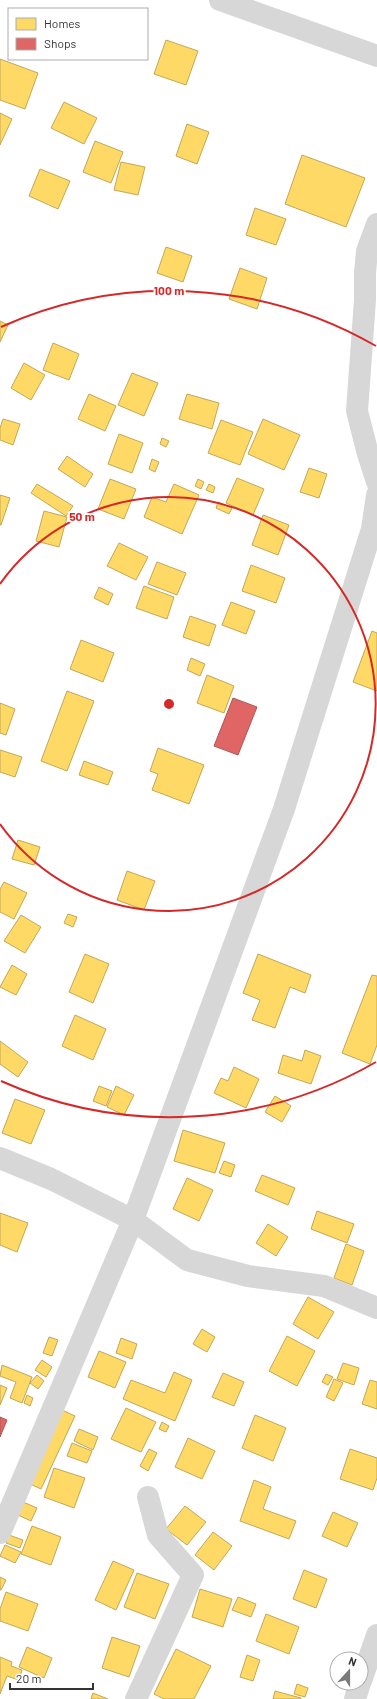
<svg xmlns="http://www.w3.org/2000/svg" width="377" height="1699" viewBox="0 0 377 1699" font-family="Barlow,sans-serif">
<rect width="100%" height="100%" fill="#fff"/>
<path fill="#ffd966" stroke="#c2a757" d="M166,40L198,51L186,85L154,74Z
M0,59L38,73L25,109L0,100Z
M64,102L97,118L84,144L51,128Z
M0,113L12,119L0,145Z
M187,124L209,132L197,164L176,156Z
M95,141L123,152L111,183L83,172Z
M302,155L365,178L346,227L285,204Z
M121,162L145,167L138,195L114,190Z
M40,169L70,181L58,209L29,196Z
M255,208L286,219L276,245L246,235Z
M166,247L192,256L183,282L157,273Z
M240,268L267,278L257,309L229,299Z
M0,321L8,325L0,342Z
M53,343L79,354L69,380L43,370Z
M24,363L45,375L31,400L11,388Z
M132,373L158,383L144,416L118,405Z
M89,394L116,406L105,431L78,419Z
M187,394L219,403L212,429L179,419Z
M3,419L20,424L13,445L0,440V428Z
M263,419L300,435L284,470L248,454Z
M221,420L253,432L240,465L208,453Z
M119,434L143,443L132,473L108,464Z
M162,438L169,441L166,447L160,444Z
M67,456L93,474L85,487L58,469Z
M152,459L159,462L155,472L149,469Z
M309,468L327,474L319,498L300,492Z
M237,478L264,489L253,515L226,503Z
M110,479L136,489L124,519L98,509Z
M198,479L204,482L201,489L195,486Z
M37,484L73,506L66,516L31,493Z
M174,484L199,495L182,534L144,517L152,497L166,502Z
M209,484L215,487L213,493L206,490Z
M0,495L10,498L1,525H0Z
M218,502L232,508L229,514L216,508Z
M44,511L67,517L59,547L36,541Z
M263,515L289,525L278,555L252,545Z
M119,543L148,557L136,580L107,566Z
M157,562L186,573L177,595L148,584Z
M251,565L285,578L276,603L242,591Z
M144,586L174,597L167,619L136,608Z
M99,587L113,594L108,605L94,598Z
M231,602L255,611L246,634L222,625Z
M190,616L216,625L209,646L183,637Z
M372,631L377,633V691L353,682Z
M81,640L114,653L103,682L70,669Z
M191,658L205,664L200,676L187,670Z
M207,675L234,686L224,713L197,703Z
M67,691L94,701L67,771L41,761Z
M0,703L15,709L6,735L0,733Z
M158,748L204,765L189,804L152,790L158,774L150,771Z
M0,750L22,757L15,777L0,772Z
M84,761L113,772L108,785L79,775Z
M18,840L40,847L34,865L12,859Z
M127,871L155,881L144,910L117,900Z
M4,882L27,893L14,919L0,912V889Z
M68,914L77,917L73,927L64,923Z
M21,915L41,927L25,953L4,941Z
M85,954L109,964L93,1003L69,992Z
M258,954L311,975L305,993L290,987L275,1028L252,1020L260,1000L243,993Z
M12,965L27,974L16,995L0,987Z
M372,975L377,976V1045L370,1064L342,1053Z
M75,1015L106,1029L93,1060L62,1046Z
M0,1041L28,1062L18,1077L0,1064Z
M305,1050L321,1056L311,1084L278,1073L283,1055L302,1061Z
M234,1067L259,1079L246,1108L214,1093L221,1078L228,1081Z
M99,1086L112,1091L106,1106L93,1101Z
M116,1086L134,1095L124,1115L107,1107Z
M275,1096L291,1106L282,1122L265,1112Z
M15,1099L45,1110L31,1144L2,1133Z
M183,1130L225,1143L215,1173L174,1161Z
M224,1161L235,1165L231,1177L219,1173Z
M262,1175L295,1188L288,1205L255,1191Z
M187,1178L213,1190L199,1221L173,1209Z
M317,1211L354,1224L347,1243L311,1229Z
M0,1213L28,1223L17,1252L0,1245Z
M268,1224L288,1237L276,1256L256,1243Z
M346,1244L364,1251L352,1285L334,1278Z
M308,1297L334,1312L318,1339L293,1324Z
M202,1329L215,1337L207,1352L193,1344Z
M287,1336L315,1351L297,1386L269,1371Z
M49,1337L58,1340L52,1356L43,1353Z
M121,1338L137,1344L132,1359L116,1353Z
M99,1351L126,1362L115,1388L88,1377Z
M42,1360L52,1367L46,1377L35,1370Z
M343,1363L359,1368L354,1385L337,1379Z
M2,1365L32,1377L22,1403L10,1398L16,1382L0,1376Z
M174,1372L192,1380L175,1421L123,1399L131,1380L165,1393Z
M223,1373L244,1382L234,1406L212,1397Z
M326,1374L333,1377L328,1385L322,1382Z
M37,1375L44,1381L38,1389L30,1383Z
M334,1379L343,1383L334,1401L326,1397Z
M370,1380L377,1382V1409L362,1404Z
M0,1385L7,1388L0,1405Z
M27,1395L33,1398L30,1406L24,1403Z
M126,1408L156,1422L141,1452L111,1439Z
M62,1410L75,1416L41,1489L28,1483Z
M255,1415L286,1428L273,1461L242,1448Z
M162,1422L169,1426L166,1432L159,1429Z
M79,1429L98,1437L93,1450L74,1441Z
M188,1438L215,1451L202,1479L175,1467Z
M72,1443L92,1451L87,1463L67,1456Z
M149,1449L157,1453L148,1471L140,1466Z
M350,1449L377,1458V1478L373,1490L340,1479Z
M54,1468L85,1478L74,1508L44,1497Z
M254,1480L271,1487L263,1509L296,1521L289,1539L240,1521Z
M23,1502L37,1508L31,1521L18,1515Z
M185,1506L206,1522L187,1545L166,1529Z
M333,1512L358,1523L347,1547L322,1536Z
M32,1526L61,1537L51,1565L21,1554Z
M213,1532L232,1546L214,1570L195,1555Z
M9,1535L23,1540L20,1548L6,1543Z
M5,1545L21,1552L15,1563L0,1556Z
M113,1561L134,1570L116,1610L95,1600Z
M304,1570L327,1579L316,1608L293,1599Z
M137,1573L169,1584L155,1619L124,1607Z
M0,1577L6,1580L1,1590H0Z
M200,1589L232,1599L223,1627L192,1617Z
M6,1592L38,1604L28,1631L0,1621V1609Z
M238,1597L256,1604L251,1617L232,1610Z
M266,1614L299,1627L289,1654L256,1641Z
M112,1637L140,1646L129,1677L102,1668Z
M27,1647L52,1658L44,1678L19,1667Z
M176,1649L211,1666L194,1699H164L154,1694Z
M247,1655L260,1660L253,1681L240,1677Z
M0,1657L12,1662L11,1666L22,1670L19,1680L7,1676L0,1694Z
M297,1684L308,1688L305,1697L294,1694Z
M275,1691L301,1698V1699H273Z
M93,1693L108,1699H91Z"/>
<path fill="#e06666" stroke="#ac5757" d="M233,698L257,707L238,755L214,746Z
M0,1417L7,1420L0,1437Z"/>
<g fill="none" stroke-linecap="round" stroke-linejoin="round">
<path stroke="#d7d7d7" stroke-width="22" d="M220,0L377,56
M377,224L367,251L365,273V300L357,411L368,454L377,482
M0,1158L51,1179L133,1220L187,1260L248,1276L324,1286L377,1308
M0,1533L133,1220L284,809L372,529L377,495
M361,1681L377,1635
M136,1699L193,1575L158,1535L148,1497
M355,1699L360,1683"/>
</g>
<g fill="none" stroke="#d62828" stroke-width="2">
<path d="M0 584A207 207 0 1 1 0 824"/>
<path d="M376 1062A413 413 0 0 1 1 1081M1 327A413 413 0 0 1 376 346"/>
</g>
<circle cx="169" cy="704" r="6" fill="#d62828" stroke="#fff" stroke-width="2"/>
<g font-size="12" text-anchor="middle" font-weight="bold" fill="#d62828" stroke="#fff" stroke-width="4" stroke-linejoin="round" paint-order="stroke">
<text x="169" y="295">100 m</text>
<text x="82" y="521">50 m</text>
</g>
<rect x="8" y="8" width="140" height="52" fill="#ffffff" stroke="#adadad"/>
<rect x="16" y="18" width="20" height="12" fill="#ffd966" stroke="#adadad"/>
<text x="44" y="28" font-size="12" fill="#333333">Homes</text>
<rect x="16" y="38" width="20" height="12" fill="#e06666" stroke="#adadad"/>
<text x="44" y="48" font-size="12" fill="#333333">Shops</text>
<g transform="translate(349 1671) rotate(21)"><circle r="19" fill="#ffffff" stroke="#adadad"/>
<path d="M0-3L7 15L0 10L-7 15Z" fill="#7a7a7a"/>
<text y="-6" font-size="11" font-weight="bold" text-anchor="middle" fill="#333333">N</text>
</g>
<path d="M10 1683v6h83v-6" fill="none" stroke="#333333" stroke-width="2"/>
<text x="16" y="1683" font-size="12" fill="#333333" stroke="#ffffff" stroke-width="3" paint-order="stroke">20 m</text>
</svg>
